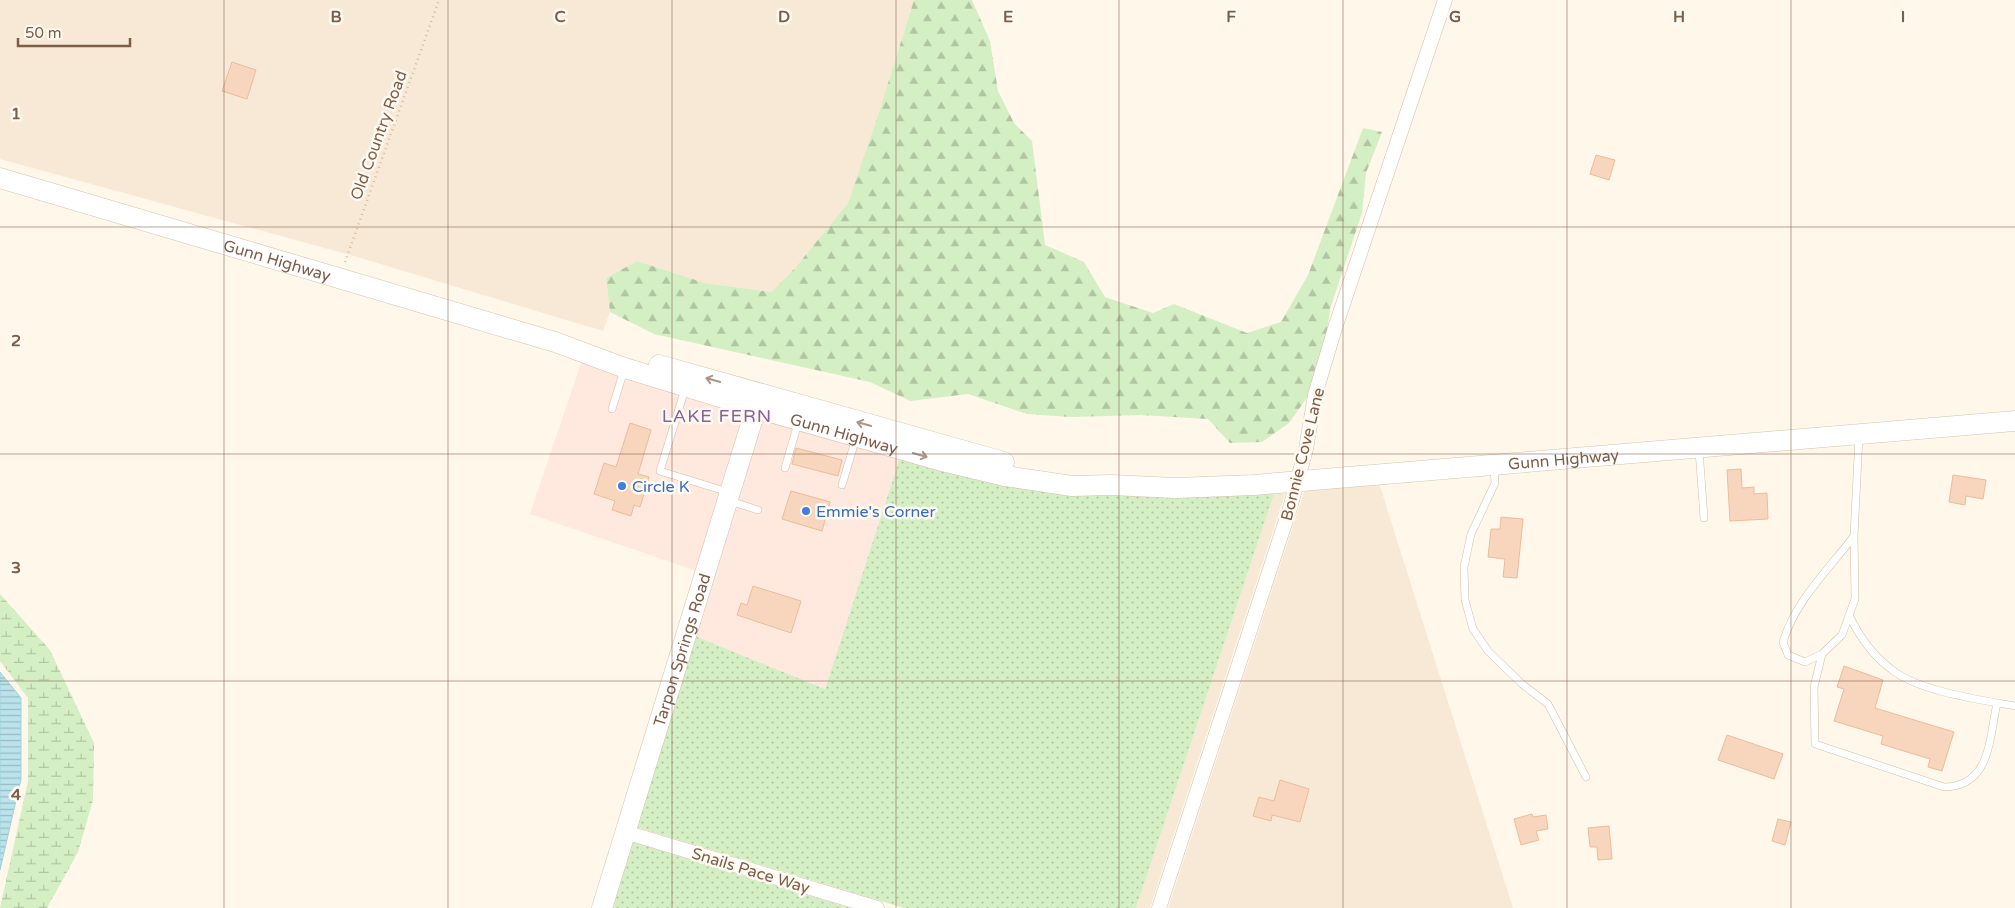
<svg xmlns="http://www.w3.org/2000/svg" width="2015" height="908" viewBox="0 0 2015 908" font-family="'Varela Round',sans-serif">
<defs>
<pattern id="grass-dots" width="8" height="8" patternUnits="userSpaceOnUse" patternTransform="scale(1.25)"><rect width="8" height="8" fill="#d5efc5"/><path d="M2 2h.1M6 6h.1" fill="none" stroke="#b2c5a2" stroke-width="1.8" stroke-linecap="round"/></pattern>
<pattern id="forest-firs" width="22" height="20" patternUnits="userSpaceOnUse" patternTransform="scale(1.25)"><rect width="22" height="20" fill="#d5efc5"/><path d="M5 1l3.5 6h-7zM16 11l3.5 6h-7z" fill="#b2c5a2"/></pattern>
<pattern id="wetland-marsh" width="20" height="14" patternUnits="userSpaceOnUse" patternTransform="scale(1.25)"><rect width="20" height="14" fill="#d5efc5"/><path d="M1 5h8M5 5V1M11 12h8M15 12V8" fill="none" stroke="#b2c5a2"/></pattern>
<pattern id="water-rules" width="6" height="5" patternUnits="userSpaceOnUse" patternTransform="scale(1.25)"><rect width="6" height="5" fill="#bae3eb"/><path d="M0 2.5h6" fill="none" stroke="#9cbbc0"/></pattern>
</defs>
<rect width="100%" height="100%" fill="#fff7e9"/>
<path fill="#f7e9d6" d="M0,0H914L879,112L848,203L795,268L771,292L705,283L637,261L606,278L610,312L603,331L354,256L0,159Z
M1379,483L1513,908H1168L1305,489Z
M1275,491H1286L1150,908H1136Z"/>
<path fill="#ffe8dd" d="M582,360L745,413L692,589L694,570L530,514Z
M762,418L900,458L825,689L695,636Z"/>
<path fill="url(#grass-dots)" d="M900,458L936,468L1275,491L1136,908H904L636,827L695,636L825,689Z
M632,842L850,908H611Z"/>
<path fill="url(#forest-firs)" d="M914,0H972L990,41L998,91L1014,123L1032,141L1045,245L1084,262L1105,297L1153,313L1174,304L1247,333L1281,322L1308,275L1363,128L1382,132L1366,173L1362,213L1330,309L1321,378L1289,423L1262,442L1230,443L1208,419L1140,415L1071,417L1027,414L968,394L910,401L870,382L654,334L610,312L606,278L637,261L705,283L771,292L795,268L848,203L879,112Z"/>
<path fill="url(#wetland-marsh)" d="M0,594L50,650L94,743L93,800L78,852L47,908H0L28,781V698L0,661Z"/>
<path fill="url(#water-rules)" stroke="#9fd3df" d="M0,672L21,698V779L0,870Z"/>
<path fill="#f7d6bd" stroke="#ecbc9c" d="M232,62L256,70L247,99L222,91Z
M1596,155L1615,160L1609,180L1590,174Z
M630,423L651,430L638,474L649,477L640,507L634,505L631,516L612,510L615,501L594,494L604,463L616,467Z
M796,448L842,460L838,476L792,464Z
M1741,469L1742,488L1754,487V494L1767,493L1768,519L1730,521L1727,470Z
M1953,475L1986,480L1983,499L1966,496L1965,505L1949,502Z
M791,491L830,502L822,531L782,519Z
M1501,517L1523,519L1517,578L1503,577L1505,559L1488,557L1491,529H1500Z
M753,586L801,601L791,633L737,615L741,603L747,605Z
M1844,666L1883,680L1875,708L1954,732L1942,771L1928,767L1930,759L1881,744L1883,736L1834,721L1844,689L1837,687Z
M1727,735L1783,754L1774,779L1718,760Z
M1280,780L1309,789L1300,822L1272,815L1271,821L1253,816L1259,797L1274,801Z
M1532,814L1533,817L1546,815L1548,829L1536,831L1539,840L1521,845L1514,819Z
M1778,819L1791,822L1785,845L1772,841Z
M1609,826L1612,859L1598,860L1597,847H1590L1588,828Z"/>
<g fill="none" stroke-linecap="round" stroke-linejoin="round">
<g stroke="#d3beac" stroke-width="8">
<path id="service" d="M685,389L660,471L728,492
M612,409L624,370
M1699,450L1704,518
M785,468L798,423
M1494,468L1495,483L1471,534L1464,567L1465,600L1473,629L1488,651L1522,684L1548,704L1586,777
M842,485L856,438
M730,501L758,510
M1854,536C1829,569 1795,601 1783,642L1788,655L1805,662L1822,654L1842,635L1855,599L1854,536L1859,436
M1849,615C1859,636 1872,655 1891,669C1917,691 1981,700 2015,706
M1822,654L1814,687L1815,744L1944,787C1991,786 1989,739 1997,703"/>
</g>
<g stroke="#d3beac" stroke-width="15">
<path id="minor" d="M625,832L877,908
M1159,908L1290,508L1306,449L1315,395L1335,328L1445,0"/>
</g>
<g stroke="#d9c1ac" stroke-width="21">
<g id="secondary">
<path id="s1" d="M0,178L555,342L625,368L756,408L938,460L1005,476L1072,486L1111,485L1176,488L1254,485L2015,421"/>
<path d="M659,365L1004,462"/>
<path id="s2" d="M602,908L760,395"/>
</g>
</g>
<path stroke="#ddb99f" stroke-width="2.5" stroke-dasharray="1 4" stroke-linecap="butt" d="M345,262L439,0"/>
<use href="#service" stroke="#fff" stroke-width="7"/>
<use href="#minor" stroke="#fff" stroke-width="14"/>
<use href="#secondary" stroke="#fff" stroke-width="20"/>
</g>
<defs><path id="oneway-shaft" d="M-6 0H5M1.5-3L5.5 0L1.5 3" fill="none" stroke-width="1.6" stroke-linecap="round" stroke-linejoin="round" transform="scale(1.25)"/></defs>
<g stroke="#aa9588">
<use href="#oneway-shaft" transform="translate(713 380) rotate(-164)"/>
<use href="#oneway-shaft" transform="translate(864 424) rotate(-164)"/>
<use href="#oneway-shaft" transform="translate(920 455) rotate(16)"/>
</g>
<path fill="none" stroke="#7d5c48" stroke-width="1" stroke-opacity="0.55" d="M224,0V908M448,0V908M672,0V908M896,0V908M1119,0V908M1343,0V908M1567,0V908M1791,0V908M0,227H2015M0,454H2015M0,681H2015"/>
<g fill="#3f7fe0" stroke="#fffaf2" stroke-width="2">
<circle cx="622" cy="486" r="5"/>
<circle cx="806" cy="511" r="5"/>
</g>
<g text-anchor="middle" stroke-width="5" stroke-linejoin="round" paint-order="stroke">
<g font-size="16" fill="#7d5c48" stroke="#fffaf2">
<text transform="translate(378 135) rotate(-70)" y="6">Old Country Road</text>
<text dy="6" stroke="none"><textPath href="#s1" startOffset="289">Gunn Highway</textPath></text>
<text dy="6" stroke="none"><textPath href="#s1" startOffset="882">Gunn Highway</textPath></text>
<text transform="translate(1302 454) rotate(-76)" y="6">Bonnie Cove Lane</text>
<text dy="6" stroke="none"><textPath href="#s1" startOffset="1609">Gunn Highway</textPath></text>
<text dy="6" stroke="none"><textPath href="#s2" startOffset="270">Tarpon Springs Road</textPath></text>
<text transform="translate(751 870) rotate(17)" y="6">Snails Pace Way</text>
</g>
<g font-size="16" fill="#366cbe" stroke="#fffaf2" text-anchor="start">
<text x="632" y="492">Circle K</text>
<text x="816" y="517">Emmie's Corner</text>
</g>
<g font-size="18" letter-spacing="1" fill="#876199" stroke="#fffaf2">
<text x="717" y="422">LAKE FERN</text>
</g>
</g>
<g font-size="16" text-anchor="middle" font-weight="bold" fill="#7d5c48" stroke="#fffaf2" stroke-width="5" stroke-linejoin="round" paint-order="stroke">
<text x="336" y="22">B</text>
<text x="560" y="22">C</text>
<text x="784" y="22">D</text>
<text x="1008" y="22">E</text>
<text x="1231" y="22">F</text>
<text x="1455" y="22">G</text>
<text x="1679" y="22">H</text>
<text x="1903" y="22">I</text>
<text x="16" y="119">1</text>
<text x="16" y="346">2</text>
<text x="16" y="573">3</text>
<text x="16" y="800">4</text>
</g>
<path d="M18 38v8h112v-8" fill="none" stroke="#7d5c48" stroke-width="2.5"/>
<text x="25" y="38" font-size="15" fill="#7d5c48" stroke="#fffaf2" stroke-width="4" paint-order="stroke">50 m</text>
</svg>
